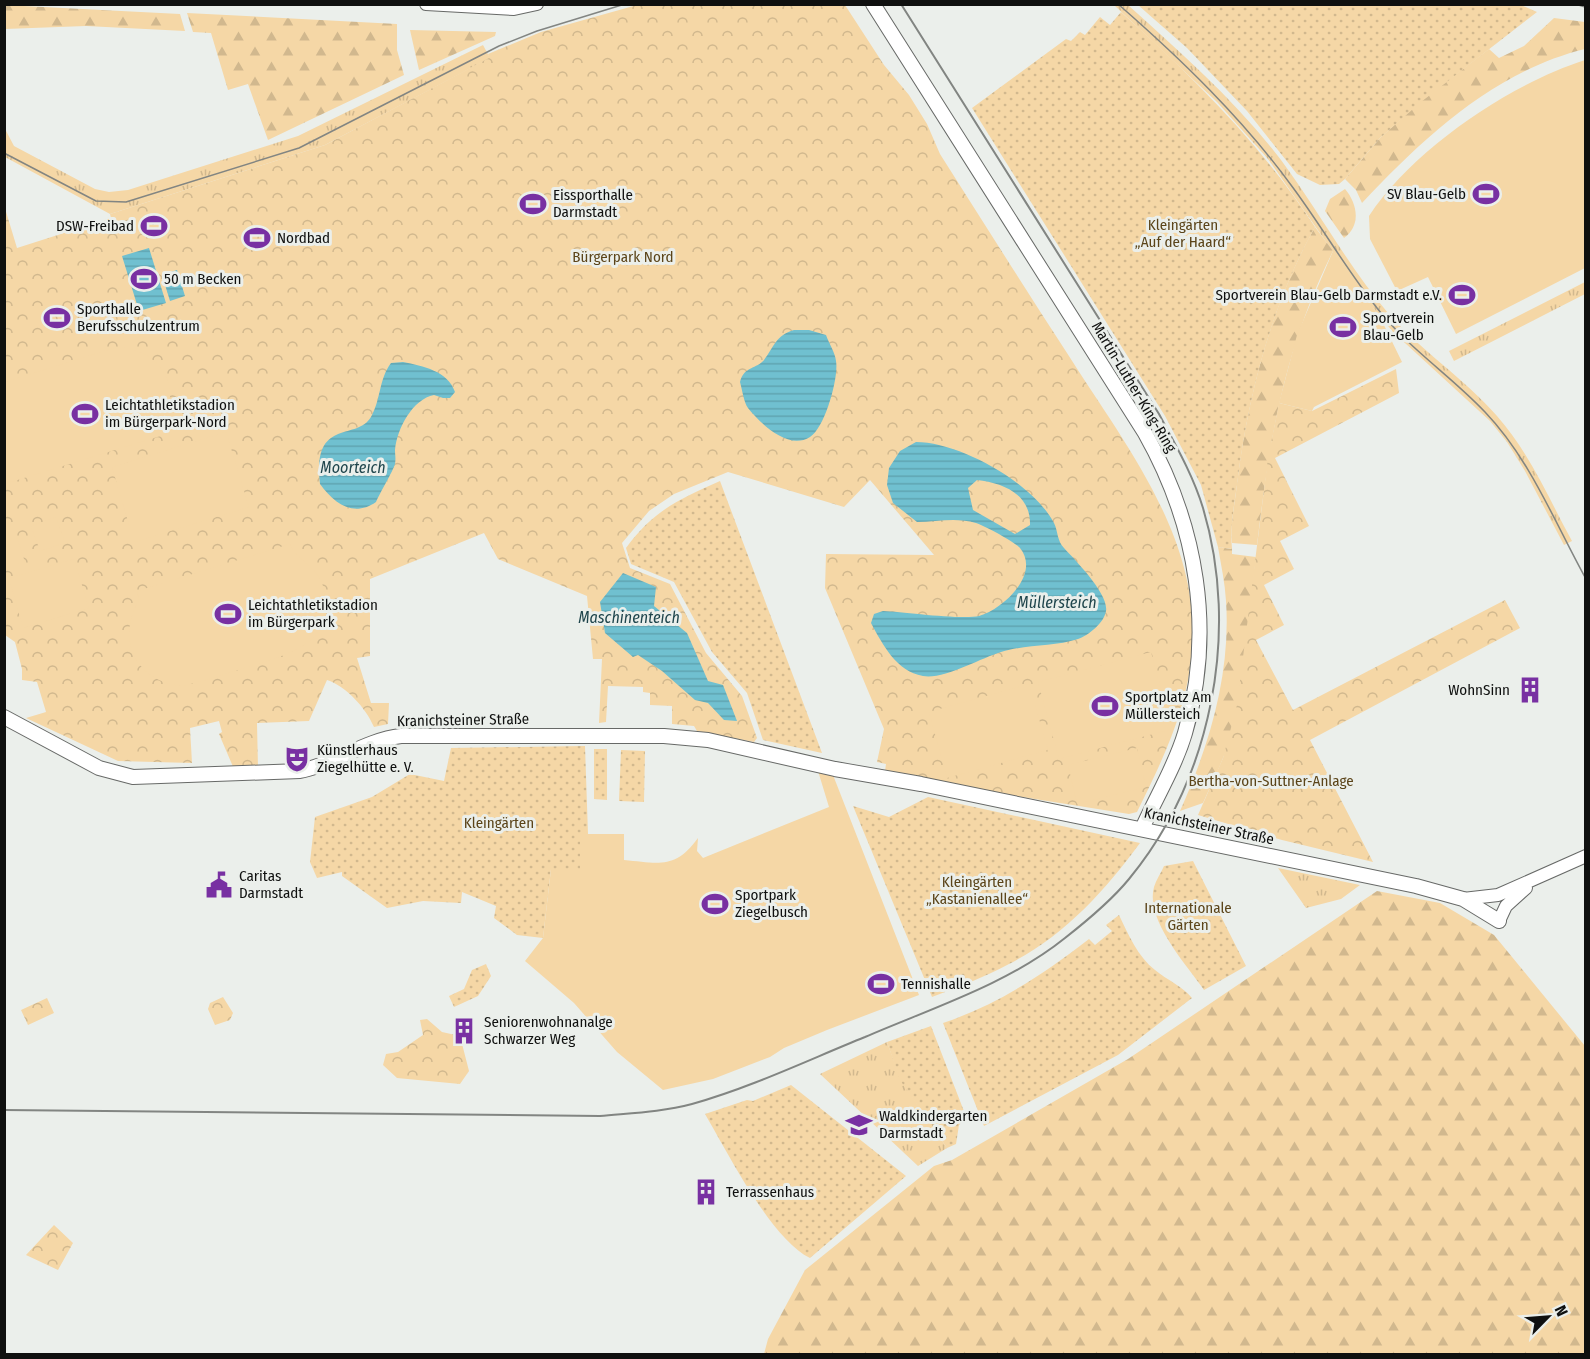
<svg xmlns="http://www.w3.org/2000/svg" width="1590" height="1359" viewBox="0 0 1590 1359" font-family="'Fira Sans Condensed',sans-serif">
<defs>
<pattern id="grass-tufts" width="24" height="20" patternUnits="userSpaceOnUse" patternTransform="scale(1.5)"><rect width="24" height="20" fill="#f5d7a6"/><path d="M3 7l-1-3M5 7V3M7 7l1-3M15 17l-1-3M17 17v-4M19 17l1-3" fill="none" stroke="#d1b88e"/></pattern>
<pattern id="forest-firs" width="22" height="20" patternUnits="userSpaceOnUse" patternTransform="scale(1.5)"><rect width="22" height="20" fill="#f5d7a6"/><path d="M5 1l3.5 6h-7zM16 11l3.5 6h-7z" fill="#d1b88e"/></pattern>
<pattern id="park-crowns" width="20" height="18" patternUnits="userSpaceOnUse" patternTransform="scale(1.5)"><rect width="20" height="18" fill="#f5d7a6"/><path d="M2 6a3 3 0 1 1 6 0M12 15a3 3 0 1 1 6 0" fill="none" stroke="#d1b88e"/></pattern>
<pattern id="garden-dots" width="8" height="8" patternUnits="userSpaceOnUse" patternTransform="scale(1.5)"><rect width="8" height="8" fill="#f5d7a6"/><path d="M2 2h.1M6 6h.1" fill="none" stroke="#d1b88e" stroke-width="1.8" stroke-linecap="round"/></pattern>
<pattern id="water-rules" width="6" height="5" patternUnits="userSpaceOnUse" patternTransform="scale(1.5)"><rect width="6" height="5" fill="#70c0d0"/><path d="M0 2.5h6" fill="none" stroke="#60a4b1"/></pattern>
</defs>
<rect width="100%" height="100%" fill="#ebefeb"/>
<path fill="url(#grass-tufts)" d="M1114,5H1128C1182,54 1237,102 1281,160C1318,210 1348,266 1388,313C1421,351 1464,378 1497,416C1529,452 1549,499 1572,541L1564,545L1525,471L1507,442L1490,421L1393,332L1369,303L1268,159L1217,102Z
M483,45L490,58L325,145L110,214L5,157L4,127L14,146L95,189L109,192L128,190L298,136Z
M1585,282V294L1454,361L1449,351Z
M1278,868L1360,885L1341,899L1306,908Z
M887,1042L901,1080L947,1148L918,1166L820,1074Z"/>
<path fill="url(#forest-firs)" d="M4,5L180,14L185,31L86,26L5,29Z
M187,13L397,24V50L404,75L268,140L248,84L228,90L211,33L193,32Z
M1554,18L1585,22V49C1495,71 1424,137 1362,203L1356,190L1345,179L1380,138L1421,101L1489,49L1499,58L1524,46Z
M410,30L496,32L495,36L419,70Z
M1345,189C1358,204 1361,226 1344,238L1325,211L1330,199Z
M1315,227L1333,251C1284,350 1270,437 1257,545L1232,543C1230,524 1235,503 1237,484C1248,395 1271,305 1315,227Z
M1218,547L1232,549V554L1256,557C1249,615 1247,678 1231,735C1224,759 1213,781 1203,803L1180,811C1209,746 1231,674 1226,601C1225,583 1221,565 1218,547Z
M1377,891L1440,903L1494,935L1585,1046V1354H764L768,1339L805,1270L934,1166L952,1160L1128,1059Z"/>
<path fill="url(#park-crowns)" d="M637,5H845L884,65L909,95L927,124L940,154C982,220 1024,287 1067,353C1123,442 1201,537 1192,649C1188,709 1163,759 1137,812L1129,814L991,792L885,771L886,764L877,762L884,729L825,588L826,554L934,555L870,480L844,507L728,472L674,494L649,511L622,543L630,568L670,584L706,653L742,696L757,738L754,742L697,731L694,726L672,724V706L650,705V693L643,692V687L608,686L606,722L599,723L602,659H593L587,596L498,559L484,533L370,579V656L357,658L371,703H389L388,724L374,727C366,708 346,686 327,680L309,721L257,723L258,768L234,769L219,734L222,732L219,721L190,728L192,763L118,761L26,718L46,712L37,682L22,680V669L15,642L5,635L4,205L17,248L111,218L110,214L325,145L489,58L488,54L541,32Z
M1396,369L1399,393L1275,458L1309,526L1280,541L1294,569L1264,585L1284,625L1256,640L1293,710L1505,600L1520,628L1310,740L1373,862L1282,840L1198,815L1223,758L1237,705L1268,458L1279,403L1312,411Z
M223,997L233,1013L230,1020L215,1025L208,1009L210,1003Z
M47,998L54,1013L28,1025L21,1010Z
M427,1019L442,1032L460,1036L469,1071L460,1084L397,1078L383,1065L386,1054L398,1052L423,1035L420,1020Z
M54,1225L73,1243L58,1270L26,1255Z"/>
<path fill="url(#garden-dots)" d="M1423,5H1521L1537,12L1421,102L1380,138L1345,179L1339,184L1320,185L1297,174L1247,111L1187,48L1138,5Z
M1121,12C1193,77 1262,145 1315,227C1271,306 1248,395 1237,485C1234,506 1230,527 1232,549L1218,547L1201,485L1165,416L972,108L1066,39L1071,41L1080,32L1085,35L1100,17L1110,25Z
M720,481L822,753L763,740L747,693L712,652L674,582L631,564L626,548C654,510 678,500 720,481Z
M585,746L588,834H580V869H551L543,938L517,935L494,918L496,906L462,892L461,903L423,901L387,908L342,876V872L317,878L310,862L315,817L372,797L410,774L444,781L451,748Z
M594,749H607V800L594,799Z
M621,750L645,751L644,802L619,801Z
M928,797L1140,843C1105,891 1063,937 1009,964C985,977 958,987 932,997L853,806L889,817Z
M1193,861L1246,966L1204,990C1186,964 1145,920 1154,887C1156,880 1161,873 1164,866Z
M1119,915C1128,934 1138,957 1155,970C1167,980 1182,986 1192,998L1118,1055L984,1126L943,1023C997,1005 1044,974 1089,939L1095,945L1112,931L1106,925Z
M486,964L491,976L478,996L454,1007L449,996L464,989L472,970Z
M931,1026L967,1119L959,1125L956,1144L947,1148L900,1080L887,1042Z
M791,1085L906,1176L810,1258C771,1239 728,1153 705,1114L747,1100L753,1101Z"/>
<path fill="#f5d7a6" d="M1585,60V268L1456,334L1428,277L1397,291L1370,239L1369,216C1413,149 1510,84 1585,60Z
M1333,251L1381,319L1402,362L1314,407L1312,411L1279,403L1297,335Z
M117,347C145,348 171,367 170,397C169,415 162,415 167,434L11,482L5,466V382Z
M226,432L249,507L134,542L112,467Z
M56,517L65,543L40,551L31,526Z
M17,538L25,562L5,568V542Z
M290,544C297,561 318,567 323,586C341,642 288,655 247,667C225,674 203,682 181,686C135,681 116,639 139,600L137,591Z
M74,559L89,608L23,628L9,578Z
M1151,652L1172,729L1059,759L1038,682Z
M1029,684L1048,750L947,778L929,712Z
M1137,748L1146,787L1077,804L1068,765Z
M818,771L833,775L919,995L827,1030L784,1048L770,1057L713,1079L663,1090L617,1052L574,1003L525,961L543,938L551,869H580V834H624V860C658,863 675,870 698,838L697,851L703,858L829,807Z"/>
<path fill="url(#water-rules)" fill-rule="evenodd" d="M149,248L166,303L139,311L122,256Z
M177,270L185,296L170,301L162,275Z
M794,330H809L826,335C829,344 835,352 836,361C839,377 825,428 810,437C788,451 760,423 748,408C744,403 742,389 740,382C744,366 757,369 764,360C774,347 776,335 794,330Z
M403,362C423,366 448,371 455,392L450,398H443L434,395C413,399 397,428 395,450C395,455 396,458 395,464C393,471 380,493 376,502C353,518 334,503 320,484C312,415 359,443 372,415C381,398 379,379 391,363Z
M916,442C960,442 1033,483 1054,523C1058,531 1057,541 1064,548C1075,560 1109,594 1106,611C1104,623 1089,635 1078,639C1054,647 1026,644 1001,652C981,658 943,680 923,676C896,671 883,645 871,623L874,614L883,611C904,612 962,620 979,616C1003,609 1041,574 1020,548C1015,542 983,525 976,523C955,517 937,522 917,522L893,503L887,485L889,468L900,451ZM977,480C1003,483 1031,494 1030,525L1015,534L973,510L968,488Z
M623,573L656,587L654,606L687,633L708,681L723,685L737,721L724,720L708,703L695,700L662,671L638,655L633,657L605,633L600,602Z"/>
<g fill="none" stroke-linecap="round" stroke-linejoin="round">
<g stroke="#676967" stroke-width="14">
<path id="tertiary" d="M426,4L514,9L537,4
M1463,899L1498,895L1586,856
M1499,921L1506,906L1526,888"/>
</g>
<g stroke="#676967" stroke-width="16">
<path id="secondary" d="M873,4L1145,433C1197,525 1215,631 1185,733C1175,767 1156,797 1142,829
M4,717L99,768L133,777L300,771C335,764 365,740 401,736H664L708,740L835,769L921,784L1416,886L1463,899L1499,921"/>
</g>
<use href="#tertiary" stroke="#fff" stroke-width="12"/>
<use href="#secondary" stroke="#fff" stroke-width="14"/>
<path stroke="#828582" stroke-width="1.5" d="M1118,4C1181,59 1242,118 1291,185C1321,225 1346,269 1377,308C1408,348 1450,375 1485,412C1530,459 1555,523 1586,579
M4,153L96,201L126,202L299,148L499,46L537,31L625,4"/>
<path stroke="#828582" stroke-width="2" d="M1576,4L1586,7
M4,1110L600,1116C631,1113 662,1112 692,1104C752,1087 808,1060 865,1037C932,1008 1008,984 1065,938C1088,920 1111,901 1129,879C1212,778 1240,632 1203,508C1193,475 1175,444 1159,414L901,4"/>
</g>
<defs>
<g id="stadium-bare" transform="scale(2.07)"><path d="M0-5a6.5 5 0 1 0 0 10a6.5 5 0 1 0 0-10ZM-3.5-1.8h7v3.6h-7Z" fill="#7830a2" stroke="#ebefeb" stroke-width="2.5" paint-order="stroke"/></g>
<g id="building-bare" transform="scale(2.07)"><path d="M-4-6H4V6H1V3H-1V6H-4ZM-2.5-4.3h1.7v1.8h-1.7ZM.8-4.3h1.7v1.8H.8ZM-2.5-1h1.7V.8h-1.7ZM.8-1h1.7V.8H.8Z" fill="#7830a2" stroke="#ebefeb" stroke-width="2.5" paint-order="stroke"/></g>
<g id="theatre-bare" transform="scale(2.07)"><path d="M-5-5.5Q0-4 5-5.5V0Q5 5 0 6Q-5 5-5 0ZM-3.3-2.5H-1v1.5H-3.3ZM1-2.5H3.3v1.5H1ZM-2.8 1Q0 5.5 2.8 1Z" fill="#7830a2" stroke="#ebefeb" stroke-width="2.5" paint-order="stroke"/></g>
<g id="civic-bare" transform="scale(2.07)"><path d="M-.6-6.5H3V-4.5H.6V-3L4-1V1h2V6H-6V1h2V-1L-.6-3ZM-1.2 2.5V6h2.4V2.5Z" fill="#7830a2" stroke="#ebefeb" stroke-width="2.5" paint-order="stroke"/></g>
<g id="school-bare" transform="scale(2.07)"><path d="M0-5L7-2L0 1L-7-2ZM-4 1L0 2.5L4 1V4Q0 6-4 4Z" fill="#7830a2" stroke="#ebefeb" stroke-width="2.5" paint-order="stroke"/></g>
</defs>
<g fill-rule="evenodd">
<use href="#stadium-bare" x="1486" y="194"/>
<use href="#stadium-bare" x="533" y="204"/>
<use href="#stadium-bare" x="154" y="226"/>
<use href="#stadium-bare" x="257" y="238"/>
<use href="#stadium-bare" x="144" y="279"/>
<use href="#stadium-bare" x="1462" y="295"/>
<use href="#stadium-bare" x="57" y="318"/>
<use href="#stadium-bare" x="1343" y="327"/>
<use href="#stadium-bare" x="85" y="414"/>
<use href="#stadium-bare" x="228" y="614"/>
<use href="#building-bare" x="1530" y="690"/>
<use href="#stadium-bare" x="1105" y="706"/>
<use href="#theatre-bare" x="297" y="759"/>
<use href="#civic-bare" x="219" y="885"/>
<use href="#stadium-bare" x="715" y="904"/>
<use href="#stadium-bare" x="881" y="984"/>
<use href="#building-bare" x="464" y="1031"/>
<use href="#school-bare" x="859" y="1125"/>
<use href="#building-bare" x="706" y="1192"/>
</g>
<g text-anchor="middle" stroke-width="6" stroke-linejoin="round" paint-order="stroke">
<g font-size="15" fill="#0f100f" stroke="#ebefeb" text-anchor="start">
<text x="1466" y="199" text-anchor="end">SV Blau-Gelb</text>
<text x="553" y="200">Eissporthalle<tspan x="553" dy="17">Darmstadt</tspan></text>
<text x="134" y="231" text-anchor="end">DSW-Freibad</text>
<text x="277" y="243">Nordbad</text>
<text x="164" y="284">50 m Becken</text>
<text x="1442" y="300" text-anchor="end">Sportverein Blau-Gelb Darmstadt e.V.</text>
<text x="77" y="314">Sporthalle<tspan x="77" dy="17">Berufsschulzentrum</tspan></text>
<text x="1363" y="323">Sportverein<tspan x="1363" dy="17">Blau-Gelb</tspan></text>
<text x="105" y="410">Leichtathletikstadion<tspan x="105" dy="17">im Bürgerpark-Nord</tspan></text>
<text x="248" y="610">Leichtathletikstadion<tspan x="248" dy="17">im Bürgerpark</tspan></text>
<text x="1510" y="695" text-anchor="end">WohnSinn</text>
<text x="1125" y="702">Sportplatz Am<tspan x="1125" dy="17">Müllersteich</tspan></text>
<text x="317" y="755">Künstlerhaus<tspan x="317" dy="17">Ziegelhütte e. V.</tspan></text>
<text x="239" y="881">Caritas<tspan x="239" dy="17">Darmstadt</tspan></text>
<text x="735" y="900">Sportpark<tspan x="735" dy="17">Ziegelbusch</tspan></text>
<text x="901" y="989">Tennishalle</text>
<text x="484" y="1027">Seniorenwohnanalge<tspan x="484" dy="17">Schwarzer Weg</tspan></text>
<text x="879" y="1121">Waldkindergarten<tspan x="879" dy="17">Darmstadt</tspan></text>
<text x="726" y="1197">Terrassenhaus</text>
</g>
<g font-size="15" fill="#5b4419" stroke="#ebefeb">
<text x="1183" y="230">Kleingärten<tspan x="1183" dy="17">„Auf der Haard“</tspan></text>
<text x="623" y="262">Bürgerpark Nord</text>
<text x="1271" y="786">Bertha-von-Suttner-Anlage</text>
<text x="499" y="828">Kleingärten</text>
<text x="977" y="887">Kleingärten<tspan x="977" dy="17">„Kastanienallee“</tspan></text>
<text x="1188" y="913">Internationale<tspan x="1188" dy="17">Gärten</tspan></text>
</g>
<g font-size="15" fill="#0f100f" stroke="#ebefeb">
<text transform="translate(1134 387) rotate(59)" y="5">Martin-Luther-King-Ring</text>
<text transform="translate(463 720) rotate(-1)" y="5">Kranichsteiner Straße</text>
<text transform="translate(1209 826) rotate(12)" y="5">Kranichsteiner Straße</text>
</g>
<g font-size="16" font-style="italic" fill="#1f454c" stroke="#ebefeb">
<text x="353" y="473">Moorteich</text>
<text x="1057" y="608">Müllersteich</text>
<text x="629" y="623">Maschinenteich</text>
</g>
</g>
<rect width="1590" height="1359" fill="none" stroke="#0f100f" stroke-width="12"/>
<g transform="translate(1548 1317) rotate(65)" stroke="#ebefeb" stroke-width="4.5" paint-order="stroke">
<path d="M0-4.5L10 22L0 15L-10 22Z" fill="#0f100f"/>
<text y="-9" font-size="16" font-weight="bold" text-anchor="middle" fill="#0f100f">N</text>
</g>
</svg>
